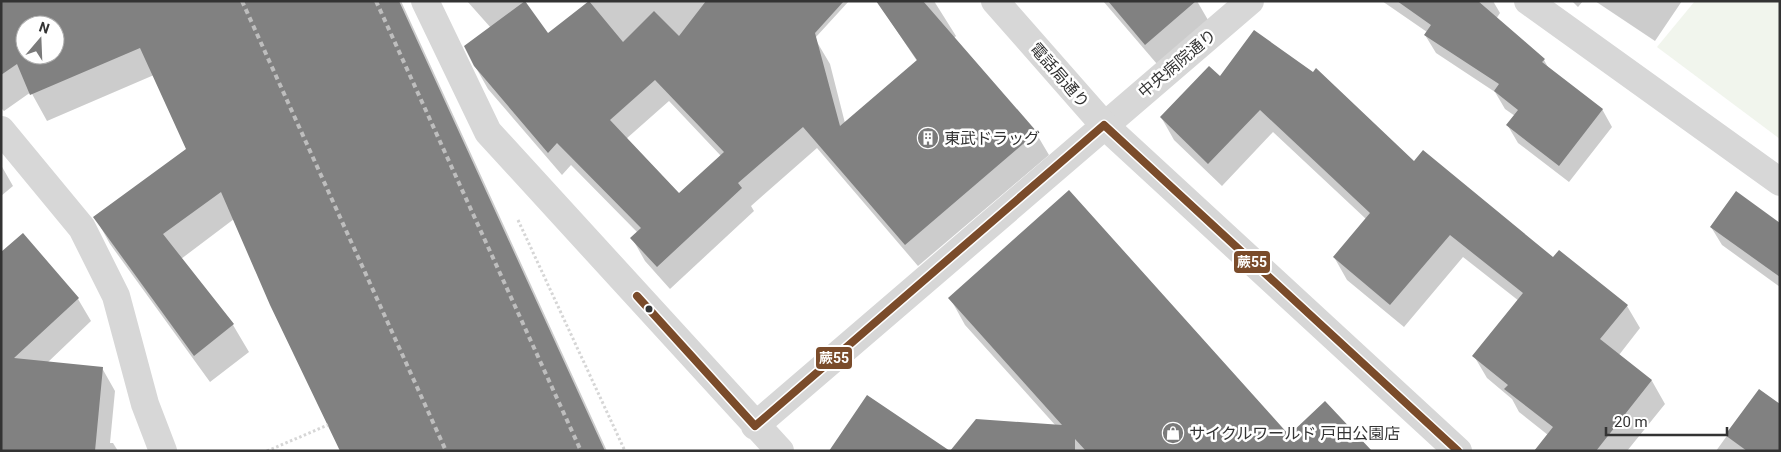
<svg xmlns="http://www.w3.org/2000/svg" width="1781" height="452" viewBox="0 0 1781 452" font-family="Roboto,'Noto Sans JP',sans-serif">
<rect width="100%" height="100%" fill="#fff"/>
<path fill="#f1f5ed" d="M1695,1H1780V139L1657,47Z"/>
<path fill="#0003" fill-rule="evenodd" d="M1,1H401L607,451H341L234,219L181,259L233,325L249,352L210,382L110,244L95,217L187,149L154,75L47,121L31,92L4,111L1,108ZM25,25H55V55H25Z
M467,1H524L548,35L589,1H849L805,49L817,42L830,64L845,123L917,61L877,1H934L956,36L954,38L1036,133L1049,155L918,266L817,148L751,206L754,211L670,289L645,261L632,238L638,233L571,165L562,175L488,89L475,66L491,28ZM669,101L721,156L679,195L626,139Z
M1103,1H1197L1208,20L1157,64Z
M1382,1H1493L1500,13L1496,19L1544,60L1549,69L1602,109L1612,127L1569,182L1518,143L1508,126L1515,116L1505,109L1495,92L1436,53L1425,35L1427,32Z
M1572,1H1583L1578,7Z
M1595,1H1682L1655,41Z
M1220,78L1414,163L1553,259L1627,306L1640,328L1619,355L1652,381L1665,404L1627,451H1547L1548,435L1519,412L1512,399L1487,378L1474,356L1519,301L1463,257L1404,327L1347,280L1334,257L1366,219L1273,132L1222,186L1174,140L1161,117Z
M1,165L13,186L1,196Z
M1780,224V287L1722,245L1711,227Z
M22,235L78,299L91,321L47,363L102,368L115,391L110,443H113L118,451H1Z
M950,298L1288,437L1371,451H952L1056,426L965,325Z
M1759,391L1780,451H1716Z"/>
<path fill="#818181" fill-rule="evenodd" d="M1,1H399L605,451H340L270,305L221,192L163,234L234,324L194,356L93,217L186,149L140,48L30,95L17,64L1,75ZM25,25H55V55H25Z
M525,1L548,33L589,1L623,42L654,11L679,36L706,1H844L815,33L840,126L917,60L876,1H923L1037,132L905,245L803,127L738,183L742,188L657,267L630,238L641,228L557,143L548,153L474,66L464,46ZM655,80L724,152L679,193L610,120Z
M1108,1H1196L1145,45Z
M1397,1H1478L1545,59L1542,62L1603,109L1559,166L1506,125L1518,110L1494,91L1499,84L1424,35L1431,25Z
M1254,30L1313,72L1316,68L1414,161L1423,150L1553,257L1559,250L1628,305L1600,339L1652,380L1596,451H1534L1553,427L1504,389L1508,385L1472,356L1523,293L1450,235L1390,305L1333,257L1370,213L1260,110L1208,164L1160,117L1209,66L1220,76Z
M1069,190L1289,435L1325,401L1372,451H1086L1075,439V451H829L867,395L950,451L976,419L1062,425L948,298Z
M1736,191L1780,223V277L1710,227Z
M23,233L79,298L14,358L103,367L95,451H1V252Z
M1759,389L1780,404V451H1747L1725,435Z"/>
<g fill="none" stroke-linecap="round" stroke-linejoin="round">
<path stroke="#d6d6d6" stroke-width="3" stroke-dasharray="2.5 2.5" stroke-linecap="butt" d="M518,220L625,451
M267,451L328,425"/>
<path stroke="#d7d7d7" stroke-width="28" d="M425,1L488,132L780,451
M1528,1L1780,182
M1,130L82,228L116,296L145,404L163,451
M755,426L1250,1"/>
<path stroke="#d7d7d7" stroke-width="28" d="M995,1L1104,125L1458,451"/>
<path stroke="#bebebe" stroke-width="4" stroke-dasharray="5 4" stroke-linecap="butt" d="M242,1L446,451
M376,1L581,451"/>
<g stroke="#fff" stroke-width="11">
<path id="bus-1" d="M637,296L755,426L1104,125L1458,451"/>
</g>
<use href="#bus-1" stroke="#7a4b2a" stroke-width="8"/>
</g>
<defs>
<g id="building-disc" transform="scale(1.125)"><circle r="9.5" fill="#7a7a7a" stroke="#fff"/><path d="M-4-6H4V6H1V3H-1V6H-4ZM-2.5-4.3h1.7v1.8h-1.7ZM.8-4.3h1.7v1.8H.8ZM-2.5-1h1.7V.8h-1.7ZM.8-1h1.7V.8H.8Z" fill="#fff"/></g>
<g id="shop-disc" transform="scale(1.125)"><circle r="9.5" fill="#7a7a7a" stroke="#fff"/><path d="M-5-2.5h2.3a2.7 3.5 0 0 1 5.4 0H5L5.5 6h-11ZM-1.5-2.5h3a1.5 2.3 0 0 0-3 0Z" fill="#fff"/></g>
</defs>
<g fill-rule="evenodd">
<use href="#building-disc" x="928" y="138"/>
<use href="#shop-disc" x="1173" y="433"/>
</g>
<circle fill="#333" stroke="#fff" stroke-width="2" cx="649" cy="309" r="4.5"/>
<g text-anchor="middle" stroke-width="5" stroke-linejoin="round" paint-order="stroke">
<g font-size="16" fill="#333" stroke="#fff">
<text transform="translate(1177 63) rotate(-40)" y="6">中央病院通り</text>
<text transform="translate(1060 75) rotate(49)" y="6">電話局通り</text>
</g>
<g font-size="16" fill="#333" stroke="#fff" text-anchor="start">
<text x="944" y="144">東武ドラッグ</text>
<text x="1189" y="439">サイクルワールド 戸田公園店</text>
</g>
</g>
<g stroke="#fff" stroke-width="2">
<rect x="1233" y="250" width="38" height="24" rx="5" fill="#7a4b2a"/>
<rect x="815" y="346" width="38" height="24" rx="5" fill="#7a4b2a"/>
</g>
<g font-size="14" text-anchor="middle" font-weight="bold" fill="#fff">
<text x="1252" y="267">蕨55</text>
<text x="834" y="363">蕨55</text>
</g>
<rect width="1781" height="452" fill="none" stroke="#333333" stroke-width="5"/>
<g transform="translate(40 40) rotate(19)"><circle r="24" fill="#ffffff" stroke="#adadad"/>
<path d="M0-4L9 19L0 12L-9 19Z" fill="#7a7a7a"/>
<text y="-8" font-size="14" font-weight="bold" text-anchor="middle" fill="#333333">N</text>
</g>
<path d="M1606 427v8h121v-8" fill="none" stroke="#333333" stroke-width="2.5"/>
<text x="1614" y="427" font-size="15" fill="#333333" stroke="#ffffff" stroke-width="4" paint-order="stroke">20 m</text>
</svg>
